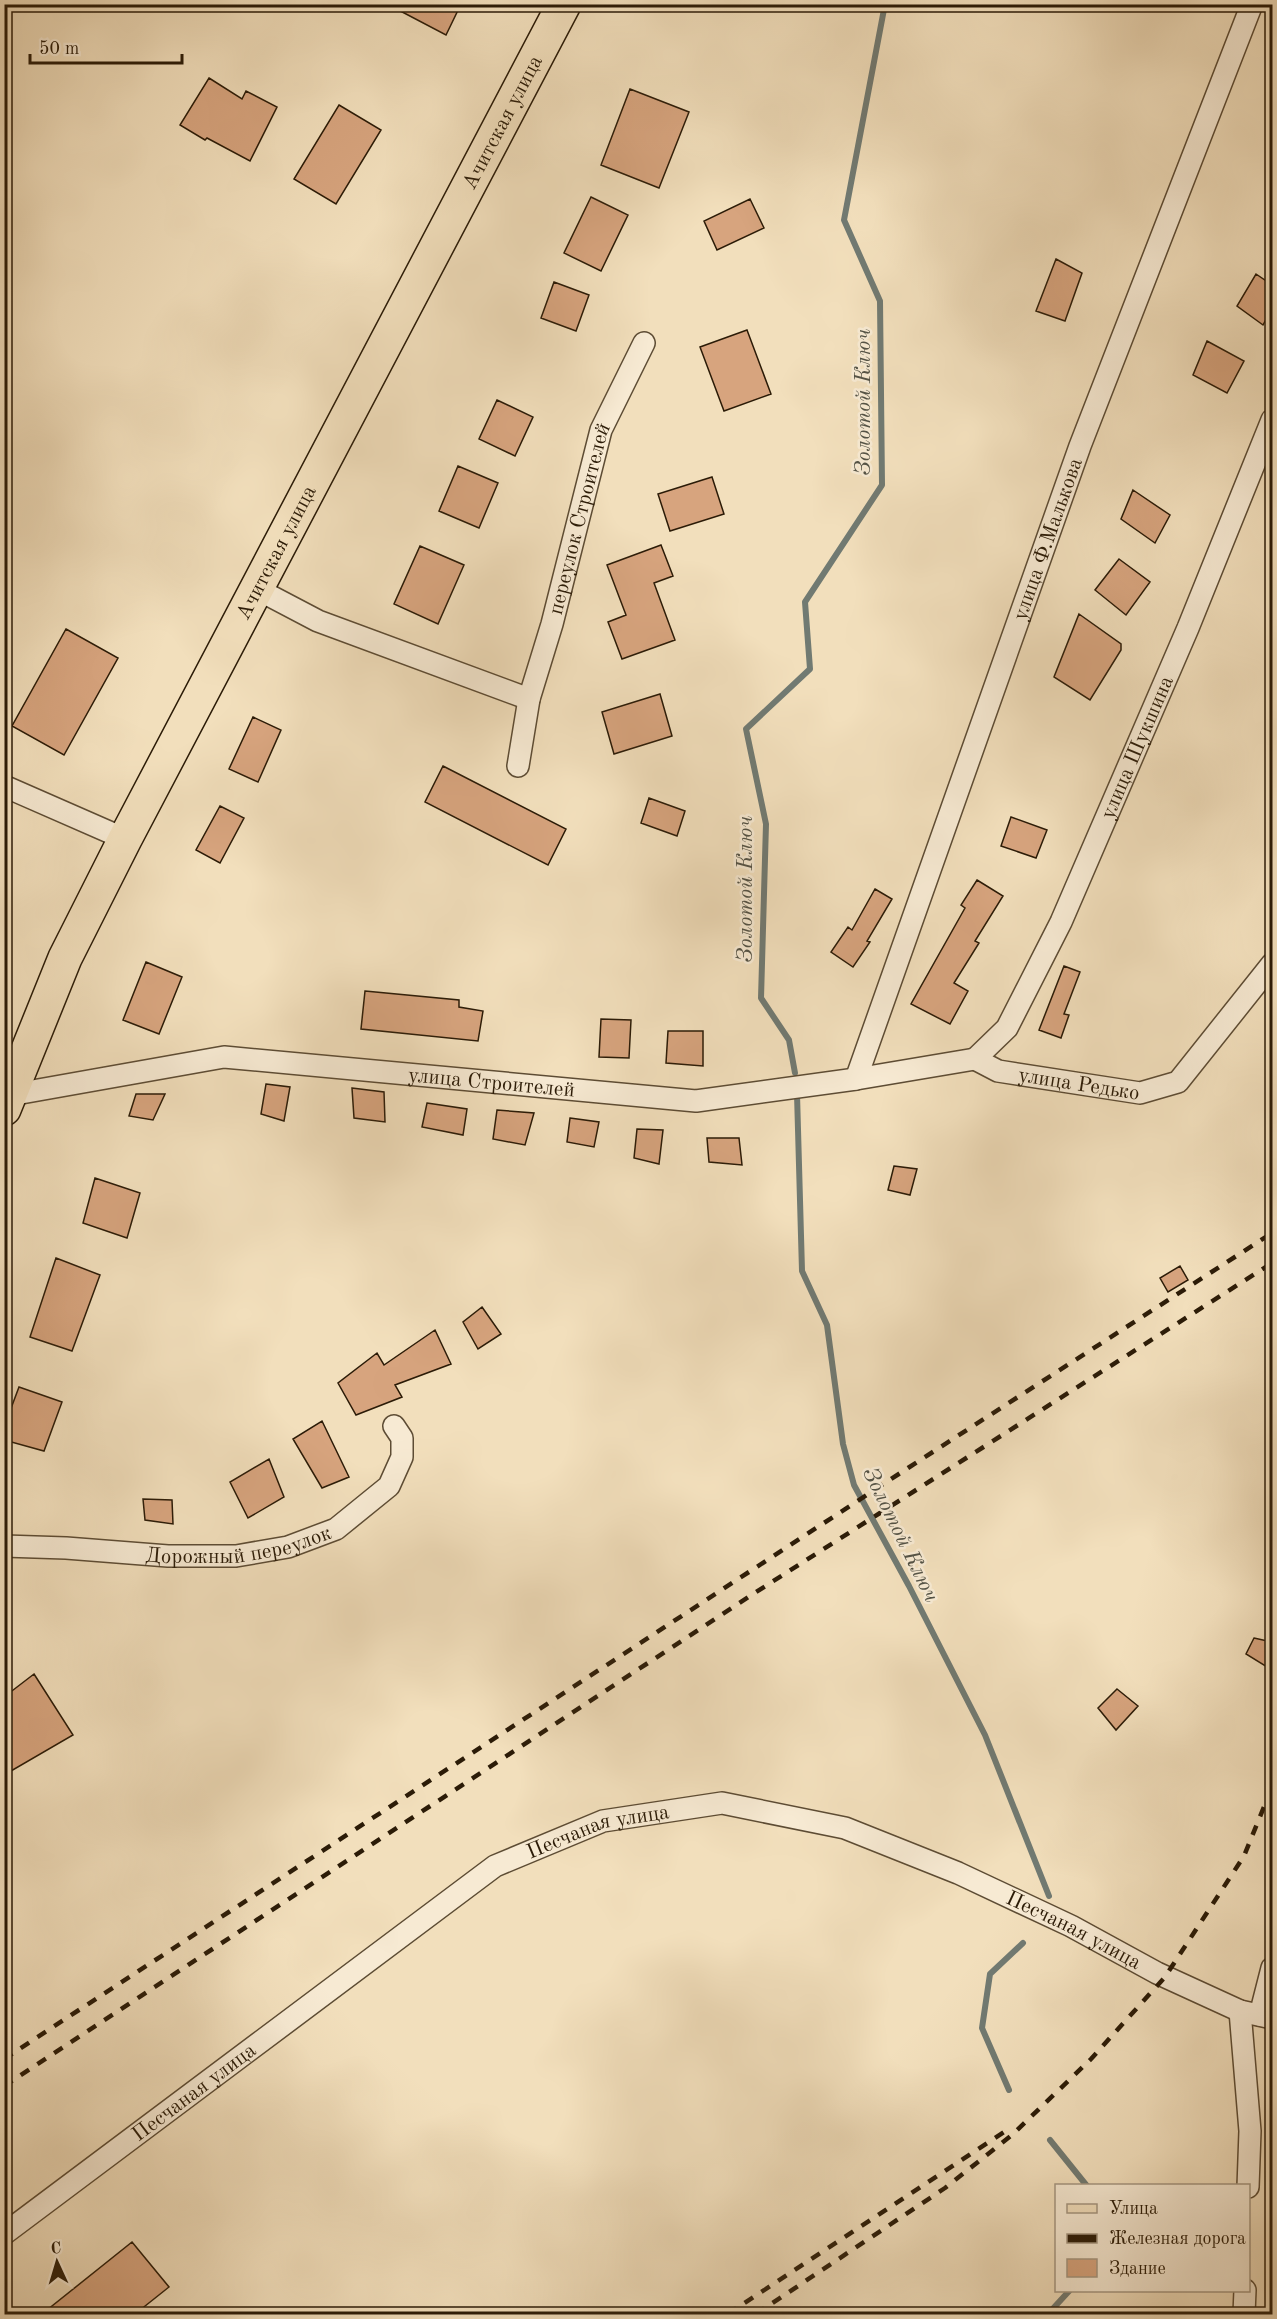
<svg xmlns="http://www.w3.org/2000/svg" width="1277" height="2319" viewBox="0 0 1277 2319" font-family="'Old Standard TT',serif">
<rect width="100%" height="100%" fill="#f2dfbc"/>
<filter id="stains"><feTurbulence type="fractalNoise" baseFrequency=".00333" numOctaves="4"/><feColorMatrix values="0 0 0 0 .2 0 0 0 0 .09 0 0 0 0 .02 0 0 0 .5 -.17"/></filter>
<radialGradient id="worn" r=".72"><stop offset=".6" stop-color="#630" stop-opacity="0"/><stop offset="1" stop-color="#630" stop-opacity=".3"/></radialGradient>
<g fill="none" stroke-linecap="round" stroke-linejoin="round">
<path stroke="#717a72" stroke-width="6" d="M795,1073L789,1040L761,998L766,824L746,729L810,669L805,602L882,485L880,301L844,220L885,4
M797,1094L802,1271L827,1325L843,1444L854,1485L909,1586L985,1735L1049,1896
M1009,2090L982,2028L990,1974L1023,1943
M1050,2140L1087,2186
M1048,2314L1070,2290"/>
</g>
<path fill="#d7a47e" stroke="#2b1b07" stroke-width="1.5" d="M387,4H461L446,35Z
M209,78L242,99L246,91L277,107L250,161L207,138L205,140L180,125Z
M630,89L689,112L659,188L601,165Z
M339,105L381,130L336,204L294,179Z
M591,197L628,215L601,271L564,253Z
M750,199L764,228L717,250L704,221Z
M1056,259L1082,273L1065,321L1036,311Z
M1256,274L1272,285V308L1263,325L1237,306Z
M554,282L589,295L576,331L541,318Z
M747,330L771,394L724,411L700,347Z
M1207,341L1244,361L1227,393L1193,375Z
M497,400L533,417L515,456L479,439Z
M458,466L498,483L479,528L439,511Z
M712,477L724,514L670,531L658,494Z
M1133,490L1170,515L1155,543L1121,519Z
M661,545L673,576L654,583L675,640L622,659L608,622L626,615L607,565Z
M420,546L464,565L438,624L394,604Z
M1119,559L1150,582L1126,615L1095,590Z
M1079,614L1121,644V650L1090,700L1054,677Z
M66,629L118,658L64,755L12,726Z
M660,694L672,736L614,754L602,712Z
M253,717L281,730L258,782L229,769Z
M443,766L566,829L548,865L425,802Z
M649,798L685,811L677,836L641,823Z
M220,806L244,818L220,863L196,850Z
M1011,817L1047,830L1036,858L1001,846Z
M977,880L1003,896L975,941L979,943L954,983L968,991L950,1024L911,1004L965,908L961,905Z
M875,889L892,899L867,941L870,942L853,967L831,952L848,927L852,930Z
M146,962L182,977L159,1034L123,1020Z
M1064,966L1080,972L1064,1014L1069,1015L1061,1038L1039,1030Z
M365,991L459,1000V1007L483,1011L478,1041L361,1029Z
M601,1019L631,1020L629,1058L599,1057Z
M668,1031H703V1066L666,1063Z
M266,1084L290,1087L284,1121L261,1114Z
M352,1088L384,1092L385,1122L354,1118Z
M136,1094H165L153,1120L129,1116Z
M427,1103L467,1109L463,1135L422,1127Z
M497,1110L534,1113L525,1145L493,1139Z
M570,1118L599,1122L594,1147L567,1142Z
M637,1129L663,1130L659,1164L634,1158Z
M707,1138H739L742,1165L709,1162Z
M894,1166L917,1169L910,1195L888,1190Z
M95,1178L140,1193L127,1238L83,1223Z
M56,1258L100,1275L72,1351L30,1337Z
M1180,1266L1188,1280L1168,1292L1160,1278Z
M482,1307L501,1334L478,1349L463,1322Z
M435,1330L451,1364L395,1385L402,1397L356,1415L338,1383L377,1353L384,1365Z
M19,1387L62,1402L44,1451L4,1440V1427Z
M322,1421L349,1477L322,1488L293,1439Z
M269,1459L284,1497L248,1518L230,1482Z
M143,1499L172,1500L173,1524L145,1520Z
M1254,1638L1272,1642V1656L1267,1667L1246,1654Z
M34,1674L73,1735L11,1771L4,1762V1697Z
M1117,1689L1138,1706L1116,1730L1098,1708Z
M132,2242L169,2287L135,2314H42Z"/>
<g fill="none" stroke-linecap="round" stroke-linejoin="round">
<g stroke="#5d4c34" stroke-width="24">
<g id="minor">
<path d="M257,589L318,621L529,699"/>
<path id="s1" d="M518,766L529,699L552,624L601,430L644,343"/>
<path d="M4,786L125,839"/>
<path id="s2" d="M975,1059L1007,1028L1061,922L1188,628L1272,420"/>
<path id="s3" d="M975,1059L998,1071L1140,1093L1178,1082L1272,964"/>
<path id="s4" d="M856,1079L1080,446L1252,4"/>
<path id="s5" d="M10,1095L224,1057L696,1101L856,1079L975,1059"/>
<path id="s6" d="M4,1546L66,1548L168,1556H236L288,1547L336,1529L389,1486L402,1457V1438L394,1426"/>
<path d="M1240,2011L1250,2131L1248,2187"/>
<path d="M1260,2015L1272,1968"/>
<path id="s7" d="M4,2234L495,1866L603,1821L722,1803L845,1828L958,1873L1071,1926L1157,1973L1240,2011L1272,2018"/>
<path d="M1244,2314L1245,2290"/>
</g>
</g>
<g stroke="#2b1b07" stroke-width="36">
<g id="primary">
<path id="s8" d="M4,1109L65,958L125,839L564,4"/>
</g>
</g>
<use href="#minor" stroke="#f7ead3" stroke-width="21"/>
<use href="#primary" stroke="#f2dfbc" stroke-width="33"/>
<path stroke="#2b1b07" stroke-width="4.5" stroke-dasharray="10 10" stroke-linecap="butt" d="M4,2059L908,1468L1272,1233
M4,2086L753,1594L1272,1263
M728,2314L1004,2132
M756,2314L945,2188L1012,2135L1091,2059L1165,1977L1244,1856L1272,1787"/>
</g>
<g text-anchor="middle" stroke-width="5" stroke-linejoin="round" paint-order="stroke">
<g font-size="21" fill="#2b1b07" stroke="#f7ead3">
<text dy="7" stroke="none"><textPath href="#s8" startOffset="1106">Ачитская улица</textPath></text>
<text dy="7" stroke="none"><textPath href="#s1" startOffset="255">переулок Строителей</textPath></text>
<text dy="7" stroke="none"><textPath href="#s4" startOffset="573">улица Ф.Малькова</textPath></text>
<text dy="7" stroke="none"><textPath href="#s8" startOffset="620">Ачитская улица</textPath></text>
<text dy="7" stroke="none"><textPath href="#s2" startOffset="354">улица Шукшина</textPath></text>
<text dy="7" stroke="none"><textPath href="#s3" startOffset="108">улица Редько</textPath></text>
<text dy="7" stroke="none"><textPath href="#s5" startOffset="486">улица Строителей</textPath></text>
<text dy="7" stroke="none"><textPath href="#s6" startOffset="236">Дорожный переулок</textPath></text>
<text dy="7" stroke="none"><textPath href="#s7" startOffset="723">Песчаная улица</textPath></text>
<text dy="7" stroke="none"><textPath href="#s7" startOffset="1227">Песчаная улица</textPath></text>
<text dy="7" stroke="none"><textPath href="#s7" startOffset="237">Песчаная улица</textPath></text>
</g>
<g font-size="22" font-style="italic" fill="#545346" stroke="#f7ead3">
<text transform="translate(862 402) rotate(-90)" y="8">Золотой Ключ</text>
<text transform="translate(744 889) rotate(-90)" y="8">Золотой Ключ</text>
<text transform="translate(902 1534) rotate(64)" y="8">Золотой Ключ</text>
</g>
</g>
<rect width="1277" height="2319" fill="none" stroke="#f2dfbc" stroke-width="24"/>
<rect x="6" y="6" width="1265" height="2307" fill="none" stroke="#2b1b07" stroke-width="3"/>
<rect x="12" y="12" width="1253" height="2295" fill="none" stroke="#2b1b07" stroke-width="1.5"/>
<rect x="1055" y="2184" width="195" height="108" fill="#f7ead3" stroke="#a59781" stroke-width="1.5"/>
<rect x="1067" y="2204" width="30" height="9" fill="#f2dfbc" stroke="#a59781" stroke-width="1.5"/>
<text x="1109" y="2214" font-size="18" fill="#2b1b07">Улица</text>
<rect x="1067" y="2234" width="30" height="9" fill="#2b1b07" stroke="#a59781" stroke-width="1.5"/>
<text x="1109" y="2244" font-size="18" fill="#2b1b07">Железная дорога</text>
<rect x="1067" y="2259" width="30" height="18" fill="#d7a47e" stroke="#a59781" stroke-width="1.5"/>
<text x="1109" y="2274" font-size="18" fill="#2b1b07">Здание</text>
<g transform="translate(57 2262) rotate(356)" stroke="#f7ead3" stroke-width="4.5" paint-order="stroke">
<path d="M0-4.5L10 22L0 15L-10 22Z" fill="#2b1b07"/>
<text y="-9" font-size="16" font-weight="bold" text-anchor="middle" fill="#2b1b07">С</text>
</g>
<path d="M30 54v9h152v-9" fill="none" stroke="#2b1b07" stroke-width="3"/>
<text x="39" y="54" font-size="18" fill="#2b1b07" stroke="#f7ead3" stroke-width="4.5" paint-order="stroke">50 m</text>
<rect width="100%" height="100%" filter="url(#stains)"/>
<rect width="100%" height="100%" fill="url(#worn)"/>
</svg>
